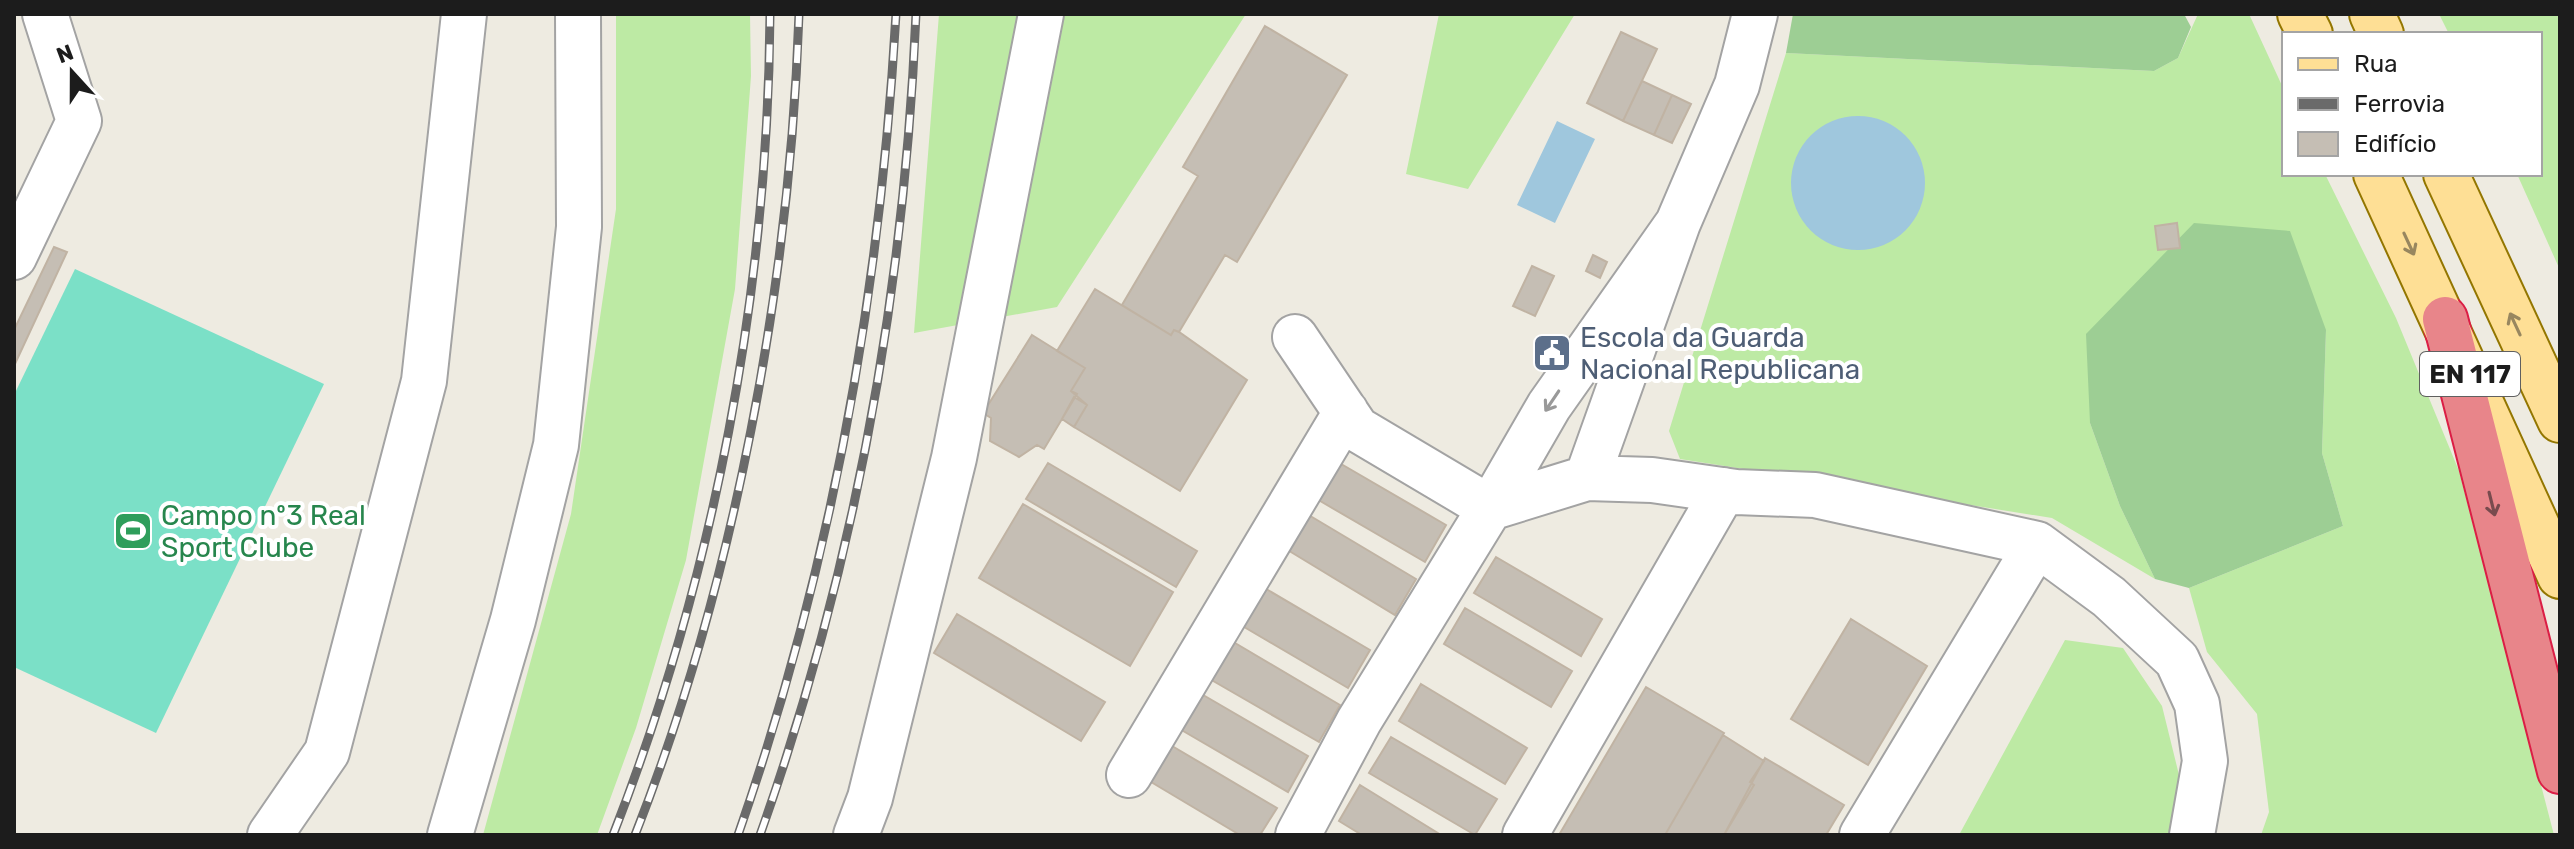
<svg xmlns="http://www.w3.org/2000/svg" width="2574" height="849" viewBox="0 0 2574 849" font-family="Rubik,sans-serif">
<rect width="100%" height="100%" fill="#eeebe1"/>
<path fill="#bdeaa4" d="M616,14H750L751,76L735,289L686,560L636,728L597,835H483L571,514L616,209Z
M939,14H1246L1057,307L914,333Z
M1439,14H1575L1468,189L1406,174Z
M2198,14H2249L2284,90V174H2325L2396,318L2459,471L2554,835H2261L2269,812L2257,714L2207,652L2189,588L2343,526L2322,453L2326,330L2090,423L2120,506L2155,579L2052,518L1680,459L1669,431L1786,53L2154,71L2178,58Z
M2439,14H2560V270L2517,174H2540V34H2449Z
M2065,640L2123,648L2162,706L2180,779L2171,835H1959Z"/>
<path fill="#9dce94" d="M1793,14H2184L2191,27L2178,58L2154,71L1786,53Z
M2194,223L2290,231L2326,330L2322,453L2343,526L2189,588L2155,579L2120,506L2090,423L2086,334Z"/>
<path fill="#7be0c7" d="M75,269L324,384L156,733L14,667V395Z"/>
<path fill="#9fc7dd" d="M1791 183a67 67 0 1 1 134 0a67 67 0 1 1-134 0Z
M1557,121L1595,139L1555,223L1517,205Z"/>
<path fill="#c5beb4" stroke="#c0b3a3" stroke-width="2" d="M1265,26L1347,75L1237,262L1225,255L1179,332L1174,330L1171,335L1122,305L1198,176L1183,167Z
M1621,32L1657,49L1623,121L1587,103Z
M1642,81L1672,95L1654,135L1623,121Z
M1672,95L1691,104L1672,143L1654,135Z
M2177,223L2180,248L2158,250L2155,226Z
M54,247L67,252L14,366V330Z
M1593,255L1607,262L1600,278L1586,271Z
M1532,266L1554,276L1535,316L1513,306Z
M1095,289L1171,335L1174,330L1179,332L1247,380L1180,491L1074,427L1087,405L1071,391L1085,368L1057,351Z
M1032,335L1085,368L1071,391L1077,394L1044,449L1037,445L1019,457L990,441L991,418L983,413Z
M1074,397L1087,405L1074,427L1062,419Z
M1336,461L1446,525L1425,562L1315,498Z
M1048,463L1197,551L1176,587L1026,499Z
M1023,504L1173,592L1130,666L979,578Z
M1307,514L1416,579L1395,615L1286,549Z
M1496,557L1602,619L1581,656L1474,593Z
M1261,586L1370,650L1348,688L1239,624Z
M1465,608L1572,671L1551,707L1444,644Z
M957,614L1105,702L1081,741L934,653Z
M1851,619L1927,666L1868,765L1791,719Z
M1230,640L1340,705L1319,742L1208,678Z
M1421,684L1527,748L1505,784L1399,721Z
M1646,687L1724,733L1665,835H1559Z
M1198,692L1308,756L1288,792L1178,728Z
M1723,735L1764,761L1750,782L1754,785L1724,835H1665Z
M1391,737L1497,799L1475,835L1369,773Z
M1167,743L1277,808L1260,835H1240L1146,779Z
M1765,758L1844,805L1826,835H1724Z
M1360,785L1441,835H1362L1339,821Z"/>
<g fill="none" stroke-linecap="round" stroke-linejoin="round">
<g stroke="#a3a3a3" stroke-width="48">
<path id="minor" d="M14,257L79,121L45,14
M1295,337L1357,429L1490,508L1549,406L1678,223
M1587,478L1678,223L1737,85L1755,14
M1129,775L1346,412
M270,835L327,752L424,381L464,14
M450,835L513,620L556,445L579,227L578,14
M856,835L870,798L954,458L1041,14
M1298,835L1359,721L1490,508L1587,478L1652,480L1736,492L1815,495L2037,544L2109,597L2177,660L2197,704L2205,761L2192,835
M1525,835L1724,490
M1862,835L2037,544"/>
</g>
<g stroke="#937600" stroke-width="48">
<path id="major" d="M2300,14L2310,34
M2372,14L2381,34
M2376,174L2560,576
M2446,174L2560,420"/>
</g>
<g stroke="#db1e45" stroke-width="48">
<path id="highway" d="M2445,319L2560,771"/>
</g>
<use href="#minor" stroke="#fff" stroke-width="44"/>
<use href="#major" stroke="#fedf95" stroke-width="44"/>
<use href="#highway" stroke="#e8858a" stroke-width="44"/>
<g stroke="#6a6a6a" stroke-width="9">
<path id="rail" d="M613,835C714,577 768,291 770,14
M635,835C734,584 790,283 799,14
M738,835C831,569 880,295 896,14
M760,835C854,570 904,295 916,14"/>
</g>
<use href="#rail" stroke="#fff" stroke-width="6" stroke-dasharray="18" stroke-linecap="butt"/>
</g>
<defs><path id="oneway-shaft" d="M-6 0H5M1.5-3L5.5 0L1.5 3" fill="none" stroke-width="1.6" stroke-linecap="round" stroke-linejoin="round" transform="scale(2)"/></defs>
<g stroke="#98875f">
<use href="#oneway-shaft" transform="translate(2409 244) rotate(65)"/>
<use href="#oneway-shaft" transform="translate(2515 324) rotate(-115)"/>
</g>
<use stroke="#999" href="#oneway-shaft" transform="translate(1552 401) rotate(124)"/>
<use stroke="#784b4e" href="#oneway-shaft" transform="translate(2492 504) rotate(76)"/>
<defs>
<g id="civic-square" transform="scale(2)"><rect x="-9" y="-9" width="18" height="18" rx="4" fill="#5c6f8a" stroke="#fff"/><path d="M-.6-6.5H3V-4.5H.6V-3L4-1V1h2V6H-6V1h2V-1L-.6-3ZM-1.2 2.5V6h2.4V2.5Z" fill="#fff"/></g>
<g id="stadium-square" transform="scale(2)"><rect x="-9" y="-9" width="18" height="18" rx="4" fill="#2e9e5b" stroke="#fff"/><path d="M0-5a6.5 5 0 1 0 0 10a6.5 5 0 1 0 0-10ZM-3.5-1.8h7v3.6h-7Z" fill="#fff"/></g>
</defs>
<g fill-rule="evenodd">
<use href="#civic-square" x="1552" y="353"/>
<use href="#stadium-square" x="133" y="531"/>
</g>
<g text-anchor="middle" stroke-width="8" stroke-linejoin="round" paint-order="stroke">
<rect fill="#fff" stroke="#606060" stroke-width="2" x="2420" y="352" width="100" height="44" rx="6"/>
<g font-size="26" font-weight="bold" fill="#1c1c1c">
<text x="2470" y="383">EN 117</text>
</g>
<g font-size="28" fill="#4e5e75" stroke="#fff" text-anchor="start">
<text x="1580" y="347">Escola da Guarda<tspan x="1580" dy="32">Nacional Republicana</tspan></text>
</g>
<g font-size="28" fill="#27864d" stroke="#fff" text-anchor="start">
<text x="161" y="525">Campo nº3 Real<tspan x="161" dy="32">Sport Clube</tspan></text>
</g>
</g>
<rect width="2574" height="849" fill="none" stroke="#1c1c1c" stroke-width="32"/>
<rect x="2282" y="32" width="260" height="144" fill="#ffffff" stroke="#a4a4a4" stroke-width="2"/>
<rect x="2298" y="58" width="40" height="12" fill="#fedf95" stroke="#a4a4a4" stroke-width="2"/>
<text x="2354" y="72" font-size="24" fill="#1c1c1c">Rua</text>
<rect x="2298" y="98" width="40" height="12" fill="#6a6a6a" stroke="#a4a4a4" stroke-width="2"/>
<text x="2354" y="112" font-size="24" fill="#1c1c1c">Ferrovia</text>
<rect x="2298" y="132" width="40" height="24" fill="#c5beb4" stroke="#a4a4a4" stroke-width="2"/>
<text x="2354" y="152" font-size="24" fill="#1c1c1c">Edifício</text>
<g transform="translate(72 72) rotate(339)" stroke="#ffffff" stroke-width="6" paint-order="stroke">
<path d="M0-6L14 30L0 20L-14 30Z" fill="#1c1c1c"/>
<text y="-12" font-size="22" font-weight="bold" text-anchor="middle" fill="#1c1c1c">N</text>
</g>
</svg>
